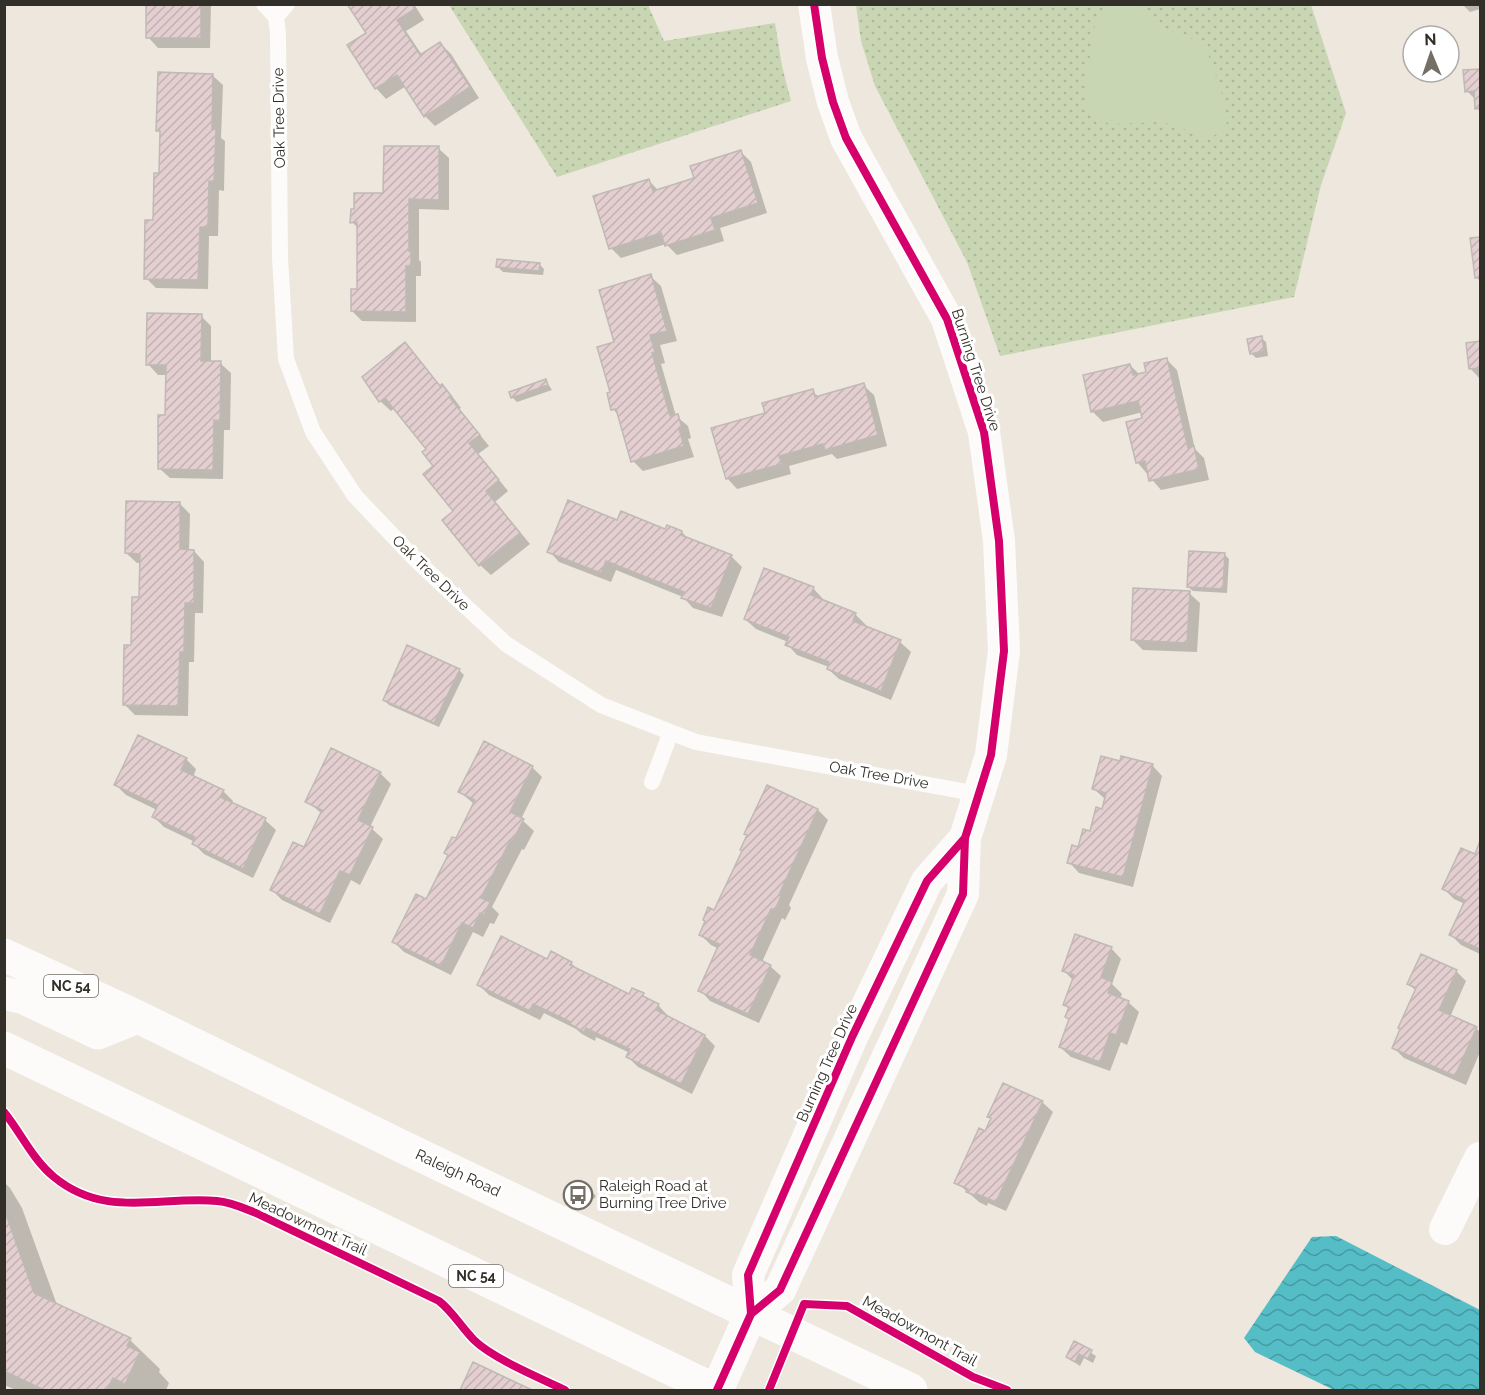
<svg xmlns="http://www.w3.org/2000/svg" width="1485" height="1395" viewBox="0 0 1485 1395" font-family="Raleway,sans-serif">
<defs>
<pattern id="grass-dots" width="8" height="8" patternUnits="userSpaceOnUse" patternTransform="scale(1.5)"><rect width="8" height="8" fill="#c9d6b3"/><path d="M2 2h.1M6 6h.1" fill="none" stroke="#adb89a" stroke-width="1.8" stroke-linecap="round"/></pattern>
<pattern id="water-waves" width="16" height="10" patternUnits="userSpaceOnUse" patternTransform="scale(1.5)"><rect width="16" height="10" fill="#54bdc6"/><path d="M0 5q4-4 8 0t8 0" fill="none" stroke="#469aa1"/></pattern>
<pattern id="building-hatch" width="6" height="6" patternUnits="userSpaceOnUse" patternTransform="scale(1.5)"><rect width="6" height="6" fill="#e3ced0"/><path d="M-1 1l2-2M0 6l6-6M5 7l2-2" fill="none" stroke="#c3b1b3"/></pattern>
</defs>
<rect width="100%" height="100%" fill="#ede7dd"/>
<path fill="url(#grass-dots)" d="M449,5H648L664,41L775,23L782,66L791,101L557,177Z
M856,5H1311L1346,113L1321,185L1294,297L1000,356L967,262L875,86L861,41Z"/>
<path fill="#c9d6b3" d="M1110,5C1117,4 1127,3 1133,5C1144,10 1153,21 1163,27C1175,35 1195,36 1204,47C1211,56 1229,112 1227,122C1224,132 1216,136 1206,137L1163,122L1111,124L1101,121L1093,114L1087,105L1084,93L1095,24L1099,15Z"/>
<path fill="url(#water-waves)" d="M1336,1236L1480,1310V1390H1334L1255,1352L1244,1338L1312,1237Z"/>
<path fill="#0003" d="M148,4H211L210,48H158L148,37Z
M349,4H414L424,20L406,31L422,55L440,43L451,54L479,98L435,126L425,116L406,86L386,99L376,88L368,33Z
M1462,4H1480V9L1470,12Z
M1480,70V112L1477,108L1476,100L1467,91L1465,72Z
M212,75L223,85L221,138L225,141L224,191L219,190L218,236H209L208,289L156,288L146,278L161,175L162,134L158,130Z
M438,148L449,158V210L419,209V260L421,262V276H416V322L362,321L352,311L358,290L359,229L352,222Z
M741,152L751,162L767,213L720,228L724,241L677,255L666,244L621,258L611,248L649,181L659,191L696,179Z
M1480,238V281L1477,278L1472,239Z
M539,264L544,269L543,275L503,272L498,267Z
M650,276L661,286L677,341L660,345L665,363L661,364L676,416L688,426L691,438L688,439L694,457L643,471L633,461L619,416L613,409L611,393L616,343Z
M201,316L211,326V363H220L231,373L230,430H224L223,479L170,478L159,468L167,416V375H158L148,364Z
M1261,338L1266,342L1268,356L1256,358L1251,353Z
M1480,343V379L1470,368L1467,344Z
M405,344L441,387L452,396L461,408L459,409L489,446L478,454L508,491L495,502L530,544L491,575L480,565L428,449L395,408L391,411L380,401L364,377Z
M1166,359L1177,370L1195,449L1204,458L1209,480L1161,490L1137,462L1144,419L1143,412L1103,422L1092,411L1130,365L1140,375L1148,374Z
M546,381L552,390L517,402L512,397Z
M863,385L874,395L887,446L837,459L832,454L789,466L791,474L737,489L727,478L767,414L812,391L819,397Z
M180,504L190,514L189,551H194L204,562L203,613H195L194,662H189L188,716L135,715L124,704L141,599L142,563H137L126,553Z
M618,522L682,532L689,540L731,556L742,567L722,617L693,608L683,597L616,570L611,582L559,562L549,551Z
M1224,554L1229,559L1227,593L1193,591L1188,587Z
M813,588L823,599L822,601L855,614L866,625L865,627L900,642L911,652L891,700L839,679L828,669L829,667L797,655L787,644L788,642L756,629L745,619Z
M1189,593L1200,603L1197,652L1143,650L1132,639Z
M459,670L464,675L439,727L389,705L384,700Z
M186,759L196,769L193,777L223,791L233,801L232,804L265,820L276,830L253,878L204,854L194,844L195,842L164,827L154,817L157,810L126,795L116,785Z
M1121,763L1152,765L1162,776L1133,887L1079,873L1069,862L1091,833L1103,810L1106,800L1094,789Z
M532,767L542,777L521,819L534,831L524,850L522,849L492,907L499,914L494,924L490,923L483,937L473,932L451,975L404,952L394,942L426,901L474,804L460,792Z
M380,773L391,784L370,827L383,839L360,885L351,880L330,923L282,900L271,889L305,849L322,814L307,801Z
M767,787L818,810L828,820L789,905L791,908L785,920L782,918L762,962L770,966L781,976L759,1023L710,1001L700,990L719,949L711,945L701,935L715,912L744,851Z
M1480,845V954L1461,945L1451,935L1465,904L1454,899L1444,889L1475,856Z
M1111,948L1121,959L1112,984L1122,994L1120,999L1128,1002L1139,1012L1127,1045L1121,1042L1110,1071L1071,1057L1060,1047L1070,1020L1069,1009L1064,1004L1073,980L1063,970Z
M548,961L571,963L580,971L630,996L643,995L650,1001L658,1005L668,1016L667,1018L705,1036L715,1046L692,1094L638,1067L628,1057L630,1053L596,1037L595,1041L582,1034L576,1029L544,1013L540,1020L489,995L478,984Z
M1456,971L1466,981L1450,1017L1476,1028L1480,1032V1052L1466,1085L1404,1058L1394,1048L1416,991L1409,984Z
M1042,1102L1053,1112L1006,1211L988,1203L987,1206L979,1202L956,1182L992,1119L989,1117Z
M4,1182L10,1188L22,1208L57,1305L130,1340L160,1369L159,1372L169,1383L166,1390H16L4,1385Z
M579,1189L591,1191L596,1196L594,1199Z
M1075,1343L1096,1356L1093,1363L1084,1358L1080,1366L1067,1357Z
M474,1364L528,1390H461Z"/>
<path fill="url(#building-hatch)" stroke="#c0b9b6" stroke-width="1.5" d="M146,4H201V38H146Z
M347,4H412L415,9L397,20L420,55L440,42L470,87L424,117L397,75L375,89L347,45L366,33Z
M1480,69V108L1475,109L1474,91L1465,92L1463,70Z
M158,72L213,74L212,130L216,129L214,181H209L208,227H200L198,280L144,279L145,220H153L154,173H159L160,131H156Z
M384,146H439V200L409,199V251L411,250V266H406V312L351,311V289H357V222L350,223L351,209H354V193H383Z
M741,150L758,203L711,218L715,230L665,246L661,233L609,249L593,196L649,179L653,191L694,178L690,166Z
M1480,237V278H1475L1470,238Z
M497,259L540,263L539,271L496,267Z
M651,274L667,331L650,335L655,352L652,353L670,416L678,414L682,428L679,429L684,446L631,462L616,409L611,410L607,393L610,392L597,347L614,342L599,290Z
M147,313L202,314L201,361H221L220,421L214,420L213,470L158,469V415H165L166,365H146Z
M1262,336L1264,351L1250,354L1247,339Z
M1480,341V368L1469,369L1466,343Z
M405,342L440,386L442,384L452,397L450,398L480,435L469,443L499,480L486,491L520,533L479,566L442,520L453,511L423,474L433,466L422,452L426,449L385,398L379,402L362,377Z
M1167,358L1188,448L1194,446L1199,469L1149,481L1145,461L1136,463L1126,422L1142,418L1138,401L1091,412L1083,375L1130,364L1133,375L1146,372L1144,363Z
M546,379L548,385L511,398L509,392Z
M864,383L878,435L825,450L823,444L779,456L782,464L726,479L711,428L765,413L762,403L813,389L815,397Z
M568,500L617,520L621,511L665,529L667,525L682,531L681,535L732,555L711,608L681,598L684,592L606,561L601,573L547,552Z
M126,501L180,502V549L194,550V603H185L184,652H180L178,706L123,705L124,645H131L132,597H139L140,554L125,553Z
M1189,551L1225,553L1223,589L1187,587Z
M764,568L814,587L811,595L856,613L853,621L901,640L881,691L827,669L829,662L785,645L789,637L744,619Z
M1133,588L1190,591L1187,643L1131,640Z
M407,645L460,669L434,723L383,700Z
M138,735L187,758L181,770L224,790L220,797L266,818L243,869L192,844L195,837L152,817L158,805L114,785Z
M484,741L533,766L510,812L524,819L513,840L511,839L481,898L490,902L484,915L480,913L473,928L462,923L441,966L392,942L416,894L426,899L448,855L444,853L452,837L456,838L475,800L458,792Z
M331,748L381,772L358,820L373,827L350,875L340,871L320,914L270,890L293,842L304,847L322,810L305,802Z
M1101,756L1120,761L1121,756L1153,764L1123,877L1067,863L1072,845L1078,847L1083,829L1090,831L1096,807L1102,809L1106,793L1092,789Z
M767,785L818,809L779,895L781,896L775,910L771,909L750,955L771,965L748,1014L698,991L719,944L699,935L705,921L703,920L708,907L714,910L742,851L740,850L747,835L744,834Z
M1480,841V949L1449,935L1465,900L1442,889L1461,848L1475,854Z
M1075,934L1112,947L1101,977L1112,982L1108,993L1129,1001L1116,1035L1110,1033L1100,1062L1059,1047L1069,1019L1065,1017L1069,1007L1063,1005L1074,975L1062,971Z
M501,936L547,959L551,951L572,962L570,965L629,994L632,988L644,993L643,996L659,1004L656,1010L705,1035L681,1084L626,1057L630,1049L586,1028L584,1032L570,1024L571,1022L533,1004L530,1011L477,985Z
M1421,954L1457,970L1439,1010L1477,1027L1455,1076L1392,1048L1400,1029L1398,1028L1416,988L1407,984Z
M1003,1083L1043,1101L996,1202L977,1194L976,1196L966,1192L968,1189L954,1183L979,1128L985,1131L991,1118L987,1117Z
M580,1183L592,1190L589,1195L577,1189Z
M4,1209L34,1293L131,1338L127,1346L140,1352L125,1384L113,1378L107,1390H44L4,1371Z
M1074,1341L1092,1350L1088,1359L1079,1354L1075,1362L1066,1357Z
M473,1362L532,1390H460Z"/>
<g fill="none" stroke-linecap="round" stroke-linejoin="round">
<path stroke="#fcfbfa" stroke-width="16" d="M264,4L276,17L278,33L280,258L286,359L313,432L355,496L417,561L506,644L601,705L696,742L978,794
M276,17L287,4
M652,782L671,732"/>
<path stroke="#fcfbfa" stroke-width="32" d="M1445,1229L1480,1158
M751,1314L780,1290L963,894L965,838L991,755L1004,651L999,541L984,432L947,319L846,138L833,102L822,58L814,4
M751,1314L748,1275L852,1037L927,881L965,838"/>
<path stroke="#fcfbfa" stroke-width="33" d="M717,1390L751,1314"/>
<path stroke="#fcfbfa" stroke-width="33" d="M4,955L138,1017L405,1148L911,1390
M4,993L24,998L98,1033L138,1017
M4,1048L715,1390"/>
<g stroke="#fff" stroke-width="11">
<path id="cycleway" d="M4,1112C21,1133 33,1160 54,1177C105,1219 158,1196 217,1201C231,1202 243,1208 256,1213L439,1301C453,1312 461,1327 474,1340C492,1358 540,1378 565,1390
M751,1314L748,1275L852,1037L927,881L965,838
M717,1390L751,1314L780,1290L963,894L965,838L991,755L1004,651L999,541L984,432L947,319L846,138L833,102L822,58L814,4
M769,1390L804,1304L847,1306L973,1377L1007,1390"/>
</g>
<use href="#cycleway" stroke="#d6006c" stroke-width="8"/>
</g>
<defs>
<g id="bus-ring" transform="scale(1.5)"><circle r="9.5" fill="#fff" stroke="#736f67" stroke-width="1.5"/><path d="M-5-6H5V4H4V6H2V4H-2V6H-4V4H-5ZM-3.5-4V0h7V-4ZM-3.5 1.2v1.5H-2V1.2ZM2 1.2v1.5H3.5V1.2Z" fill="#736f67"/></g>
</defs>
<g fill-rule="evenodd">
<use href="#bus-ring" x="578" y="1195"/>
</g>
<g text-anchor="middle" stroke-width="6" stroke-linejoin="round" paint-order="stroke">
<g fill="#fff" stroke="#706d68" stroke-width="1.5">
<rect x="44" y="975" width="54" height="22" rx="4.5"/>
<rect x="449" y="1265" width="54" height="22" rx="4.5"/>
</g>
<g font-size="14" font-weight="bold" fill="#322f28">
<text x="71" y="991">NC 54</text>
<text x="476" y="1281">NC 54</text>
</g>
<g font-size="15" fill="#322f28" stroke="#fff">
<text transform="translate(279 118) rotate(-91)" y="5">Oak Tree Drive</text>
<text transform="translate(976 370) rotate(72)" y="5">Burning Tree Drive</text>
<text transform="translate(431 573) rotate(44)" y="5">Oak Tree Drive</text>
<text transform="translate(879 775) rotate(10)" y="5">Oak Tree Drive</text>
<text transform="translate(827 1063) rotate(-66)" y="5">Burning Tree Drive</text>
<text transform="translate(458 1173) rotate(25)" y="5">Raleigh Road</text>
<text transform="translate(308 1224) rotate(25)" y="5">Meadowmont Trail</text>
<text transform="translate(920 1331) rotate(29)" y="5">Meadowmont Trail</text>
</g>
<g font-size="15" fill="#322f28" stroke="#fff" text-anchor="start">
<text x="599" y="1191">Raleigh Road at<tspan x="599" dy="17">Burning Tree Drive</tspan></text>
</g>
</g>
<rect width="1485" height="1395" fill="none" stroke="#322f28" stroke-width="12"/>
<g transform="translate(1431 54) rotate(358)"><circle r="28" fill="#ffffff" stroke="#adaca9" stroke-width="1.5"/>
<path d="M0-4.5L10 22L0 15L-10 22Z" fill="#736f67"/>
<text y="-9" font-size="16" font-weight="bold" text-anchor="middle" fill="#322f28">N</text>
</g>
</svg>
